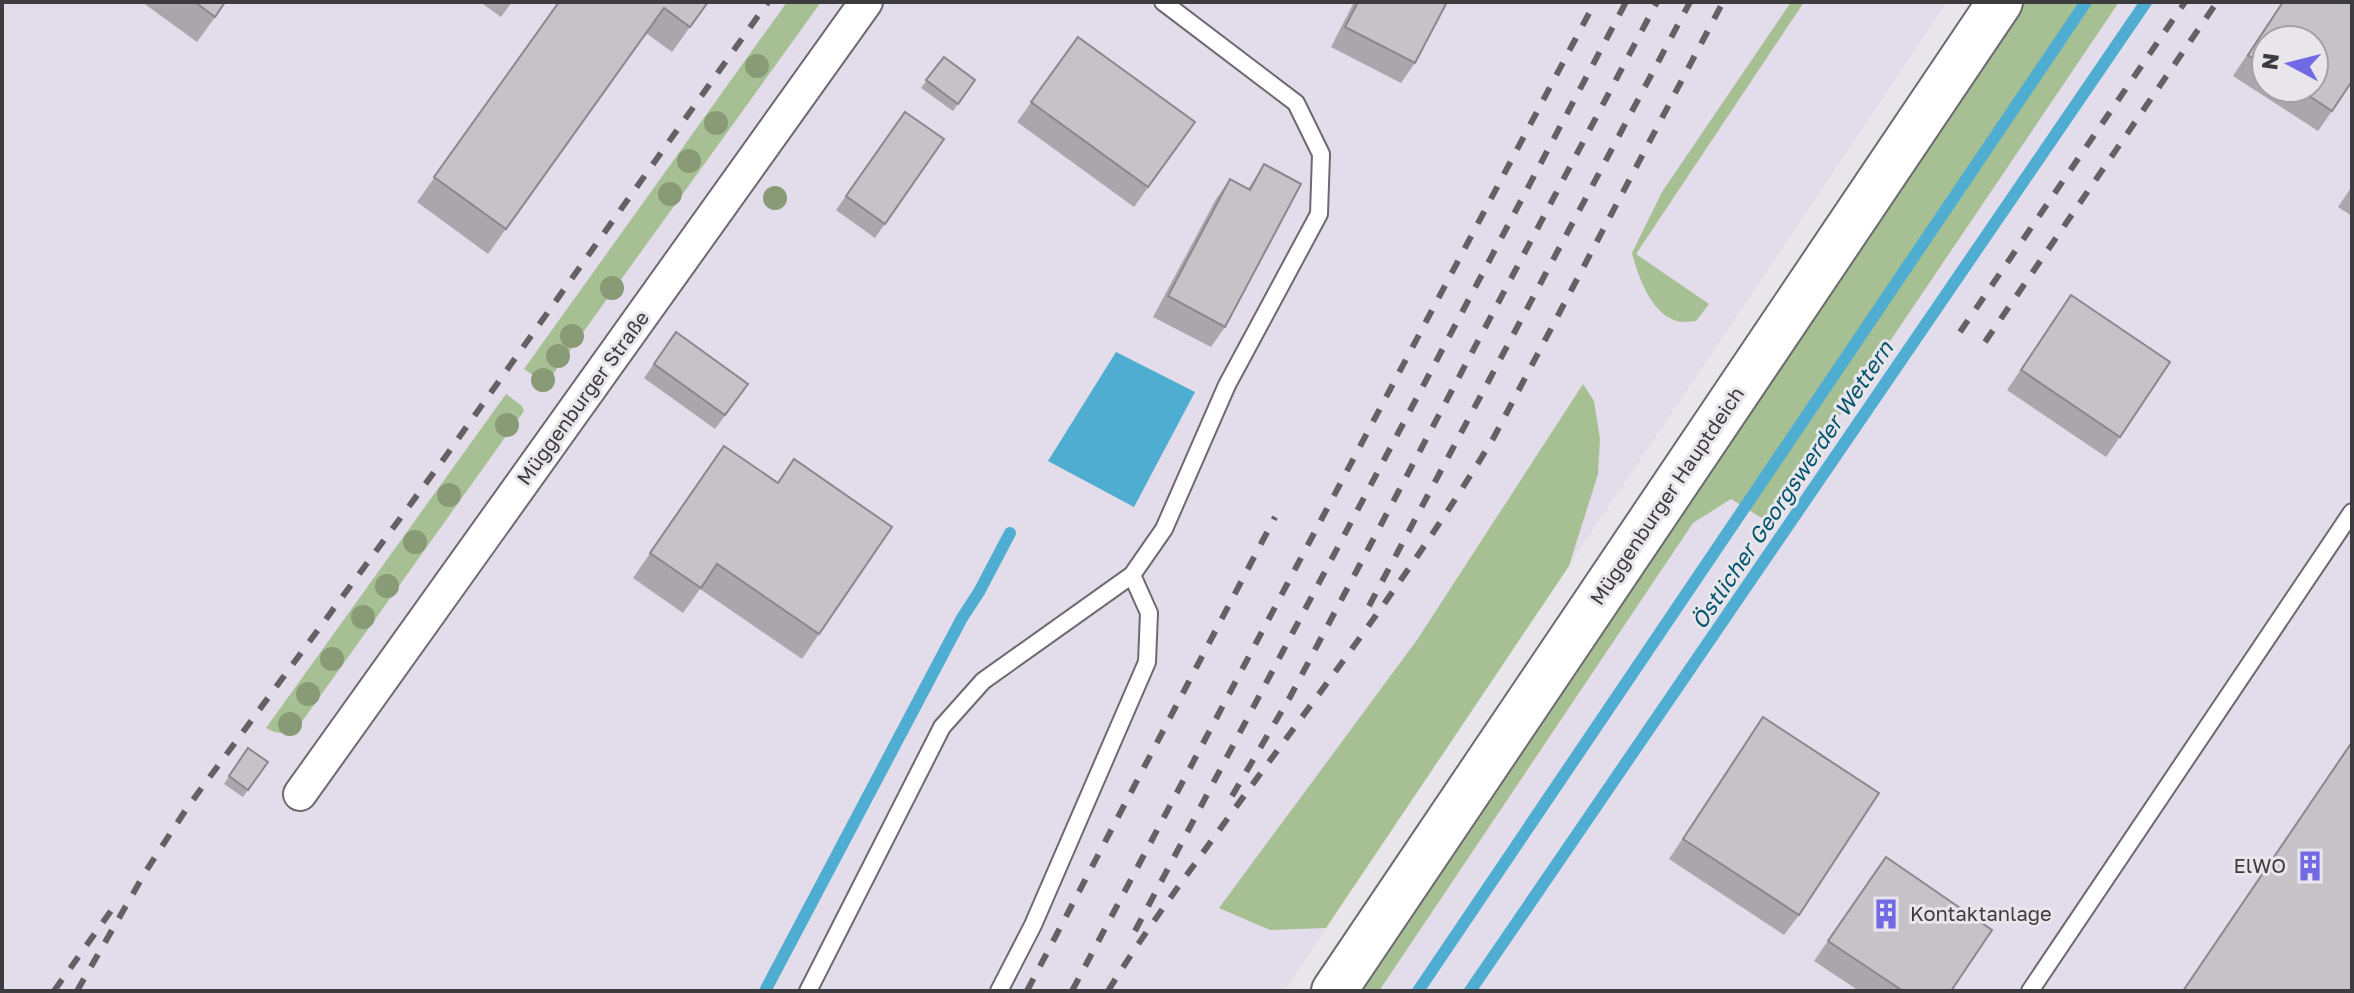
<svg xmlns="http://www.w3.org/2000/svg" width="2354" height="993" viewBox="0 0 2354 993" font-family="'Golos Text',sans-serif">
<rect width="100%" height="100%" fill="#e8e5eb"/>
<path fill="#e3dcea" fill-rule="evenodd" d="M2,2H1947L1284,991H2Z
M2119,2H2352V991H1379L1693,523L1731,499L1768,522ZM2266,40H2314V88H2266Z"/>
<path fill="#a6c093" d="M787,2H821L548,381L540,380L524,369Z
M1791,2H1804L1636,254L1709,304L1696,321C1690,321 1682,323 1677,321C1651,314 1638,276 1632,253L1662,192Z
M2025,2H2119L1768,522L1731,499L1693,523L1379,991H1359Z
M1583,384L1594,401L1600,439L1598,474L1569,566L1326,928L1270,930L1219,908L1417,640Z
M506,394L522,406L524,411L296,730C284,735 277,734 266,728Z"/>
<path fill="#4eadd0" d="M1116,352L1195,392L1134,507L1048,461Z"/>
<g fill="none" stroke-linecap="round" stroke-linejoin="round">
<path stroke="#4eadd0" stroke-width="12" d="M765,991L962,618L979,592L1010,533
M1418,991L2086,2
M1470,991L2146,2"/>
<g stroke="#6d6a6f" stroke-width="20">
<path id="lane" d="M808,991L942,727L983,681L1132,575L1164,529L1227,385L1319,214L1321,154L1296,103L1163,2
M999,991L1033,925L1147,662L1149,613L1132,575
M2030,991L2352,512"/>
</g>
<g stroke="#6d6a6f" stroke-width="36">
<path id="street" d="M300,794L866,2"/>
</g>
<g stroke="#6d6a6f" stroke-width="48">
<path id="secondary" d="M1334,991L2000,2"/>
</g>
<use href="#lane" stroke="#fff" stroke-width="16"/>
<use href="#street" stroke="#fff" stroke-width="32"/>
<use href="#secondary" stroke="#fff" stroke-width="44"/>
<path stroke="#636164" stroke-width="6" stroke-dasharray="14 14" stroke-linecap="butt" d="M1960,332L2185,2
M1985,342L2217,2
M1369,606L1690,2
M1232,796L1290,697L1657,2
M1135,931L1626,2
M54,991L113,908
M77,991L146,871L187,808L443,460L768,2
M1027,991L1275,517
M1072,991L1595,2
M1108,991C1146,929 1190,871 1233,811C1322,689 1416,567 1494,437L1723,2"/>
</g>
<g fill="#889a76">
<circle cx="757" cy="66" r="12"/>
<circle cx="716" cy="123" r="12"/>
<circle cx="689" cy="161" r="12"/>
<circle cx="670" cy="194" r="12"/>
<circle cx="775" cy="198" r="12"/>
<circle cx="612" cy="288" r="12"/>
<circle cx="572" cy="336" r="12"/>
<circle cx="558" cy="356" r="12"/>
<circle cx="543" cy="380" r="12"/>
<circle cx="507" cy="425" r="12"/>
<circle cx="449" cy="495" r="12"/>
<circle cx="415" cy="542" r="12"/>
<circle cx="387" cy="586" r="12"/>
<circle cx="363" cy="617" r="12"/>
<circle cx="332" cy="659" r="12"/>
<circle cx="308" cy="694" r="12"/>
<circle cx="290" cy="724" r="12"/>
</g>
<path fill="#a9a7ac" fill-rule="evenodd" d="M142,2H226L197,42Z
M480,2H512L501,17Z
M559,2H708L672,52L646,33L488,254L417,202Z
M1354,2H1447L1415,63L1401,83L1331,47Z
M2282,2H2352L2332,111L2318,131L2233,76ZM2266,40L2314,88H2266Z
M1078,37L1195,122L1134,207L1017,122Z
M944,57L975,80L953,111L921,88Z
M905,112L944,139L875,238L836,210Z
M1264,164L1225,327L1211,347L1153,317L1216,199L1230,179L1248,189Z
M2352,186V216L2338,207Z
M2071,295L2120,437L2106,457L2007,390Z
M676,332L748,384L715,429L644,378Z
M724,446L777,483L892,527L802,659L700,589L683,613L633,578Z
M1763,717L1799,915L1784,935L1669,859Z
M248,748L268,762L243,797L224,784Z
M1886,857L1951,991H1859L1814,961Z"/>
<path fill="#c5c2c8" stroke="#8a888c" stroke-width="2" d="M195,2H225L215,17Z
M559,2H708L690,27L664,8L506,229L434,177Z
M1358,2H1447L1415,63L1345,27Z
M2283,2H2352V81L2332,111L2297,88H2314V40H2266V68L2248,55Z
M1078,37L1195,122L1148,187L1031,102Z
M944,57L975,80L958,104L926,80Z
M905,112L944,139L885,224L846,196Z
M1264,164L1301,184L1225,327L1168,296L1230,179L1250,190Z
M2071,295L2170,362L2120,437L2021,370Z
M676,332L748,384L725,415L654,364Z
M724,446L778,483L794,459L892,527L819,634L717,564L701,588L650,553Z
M1763,717L1879,793L1799,915L1683,839Z
M2352,742V991H2183Z
M248,748L268,762L248,790L229,776Z
M1886,857L1992,930L1951,991H1903L1828,941Z"/>
<defs>
<g id="building-bare" transform="scale(2.4)"><path d="M-4-6H4V6H1V3H-1V6H-4ZM-2.5-4.3h1.7v1.8h-1.7ZM.8-4.3h1.7v1.8H.8ZM-2.5-1h1.7V.8h-1.7ZM.8-1h1.7V.8H.8Z" fill="#726ae5" stroke="#e8e5eb" stroke-width="2.5" paint-order="stroke"/></g>
</defs>
<g fill-rule="evenodd">
<use href="#building-bare" x="2310" y="866"/>
<use href="#building-bare" x="1886" y="914"/>
</g>
<g text-anchor="middle" stroke-width="6" stroke-linejoin="round" paint-order="stroke">
<g font-size="20" fill="#3c3b3d" stroke="#e8e5eb">
<text transform="translate(583 398) rotate(-54)" y="7">Müggenburger Straße</text>
<text transform="translate(1667 496) rotate(-56)" y="7">Müggenburger Hauptdeich</text>
</g>
<g font-size="20" fill="#3c3b3d" stroke="#e8e5eb" text-anchor="end">
<text x="2286" y="873">ElWO</text>
<text x="1910" y="921" text-anchor="start">Kontaktanlage</text>
</g>
<g font-size="22" font-style="italic" fill="#00546c" stroke="#e8e5eb">
<text transform="translate(1792 485) rotate(-56)" y="8">Östlicher Georgswerder Wettern</text>
</g>
</g>
<rect width="2354" height="993" fill="none" stroke="#3c3b3d" stroke-width="8"/>
<g transform="translate(2290 64) rotate(277)"><circle r="38" fill="#e8e5eb" stroke="#a3a1a5" stroke-width="2"/>
<path d="M0-6L14 30L0 20L-14 30Z" fill="#726ae5"/>
<text y="-12" font-size="22" font-weight="bold" text-anchor="middle" fill="#3c3b3d">N</text>
</g>
</svg>
